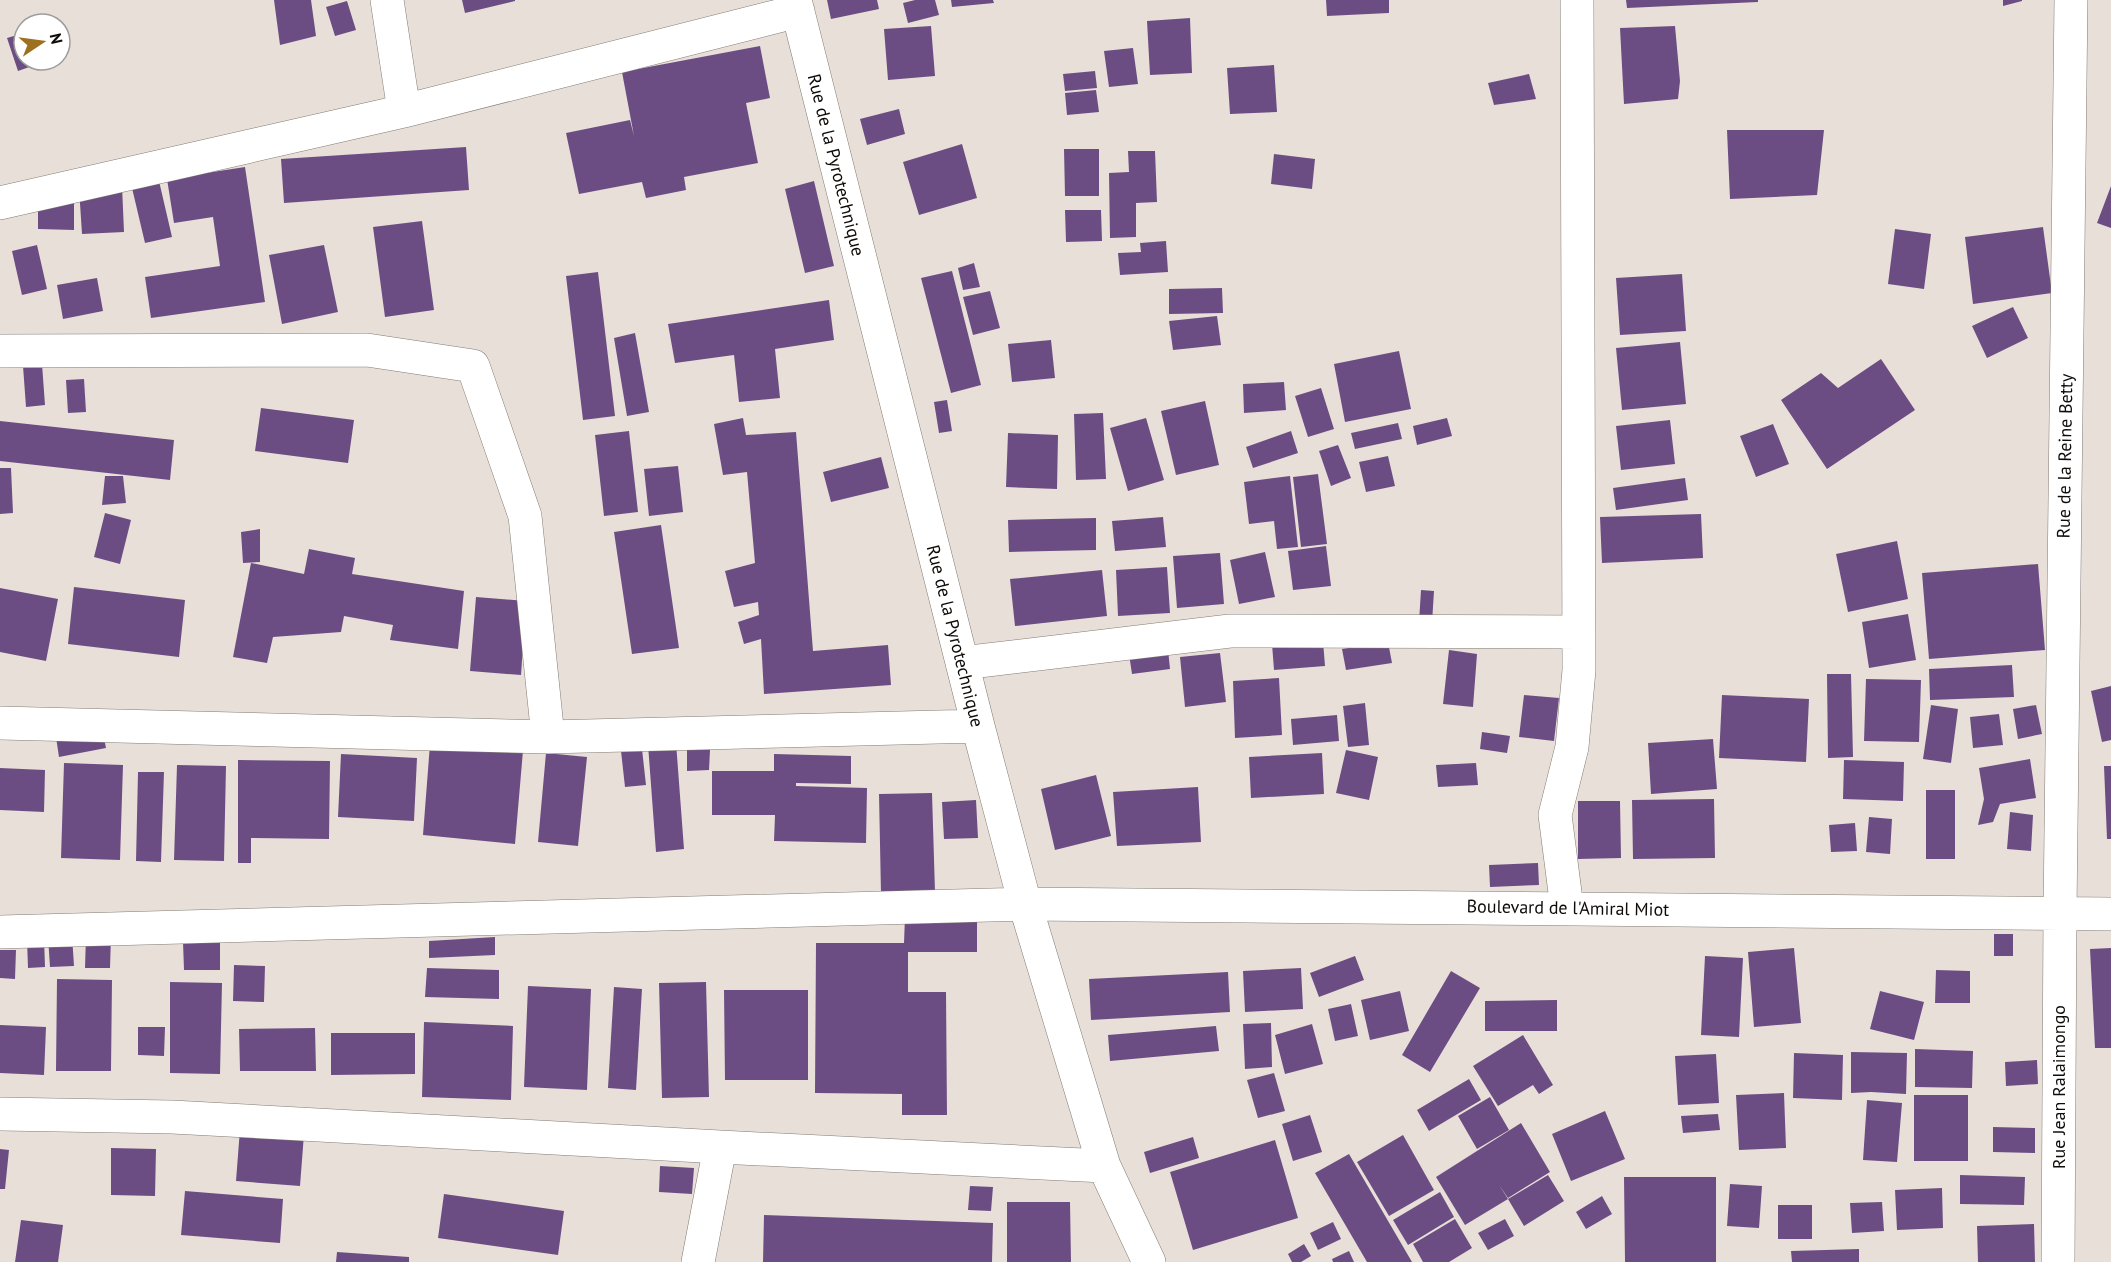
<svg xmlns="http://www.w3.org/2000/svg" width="2111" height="1262" viewBox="0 0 2111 1262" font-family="'PT Sans',sans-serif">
<rect width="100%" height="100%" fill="#e8e0d8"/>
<path fill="#6c4d83" d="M274,0H311L316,36L280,45Z
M462,0H515V1L465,13Z
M827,0H877L879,9L831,19Z
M915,0H935L939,15L908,23L903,3Z
M951,0H993L994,3L952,7Z
M1326,0H1389V13L1327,16Z
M1626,0H1758V2L1627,8Z
M2003,0H2022V1L2003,6Z
M347,1L356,30L335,36L326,7Z
M1190,18L1192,73L1150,75L1147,21Z
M931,26L935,76L888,80L884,29Z
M1675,26L1680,81L1678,99L1624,104L1620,28Z
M24,33V60H49L18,71L7,38Z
M60,42L65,55L60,57Z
M760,46L770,98L746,103L758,163L684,177L686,190L646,198L642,182L579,194L566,133L630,120L634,136L622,72Z
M1133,48L1138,84L1109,87L1104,51Z
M1274,65L1277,112L1230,114L1227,68Z
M1095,71L1097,88L1065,91L1063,74Z
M1529,74L1536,99L1494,105L1488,83Z
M1096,90L1099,112L1067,115L1065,93Z
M899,109L905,134L867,145L860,119Z
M1727,130H1824L1817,195L1730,199Z
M962,144L977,198L919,215L903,162Z
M466,147L469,190L284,203L281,159Z
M1064,149H1099V196H1065Z
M1128,151H1155L1157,202L1136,203V237L1110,238L1109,173L1129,172Z
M1274,154L1315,159L1312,189L1271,184Z
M245,167L265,302L151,318L145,277L220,266L213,217L174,223L167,179Z
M159,181L172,237L145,243L132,188Z
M814,181L834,266L805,273L785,189Z
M122,186L124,232L82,234L79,188Z
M2111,186V228L2097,223Z
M38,194H74V230L38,229Z
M1065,210H1101L1102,241L1066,242Z
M422,221L434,310L385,317L373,227Z
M2043,227L2052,293L1973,304L1965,237Z
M1895,229L1931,234L1924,289L1888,284Z
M1166,241L1168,272L1120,275L1118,253L1141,252L1140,243Z
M37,245L47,289L22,295L12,251Z
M324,245L338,312L282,324L269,255Z
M974,263L980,287L963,290L958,268Z
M952,271L981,385L951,393L921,278Z
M598,272L615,416L583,420L566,276Z
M1682,274L1686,331L1620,335L1616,278Z
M97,278L103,311L63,319L57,285Z
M1222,288L1223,313L1169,314V289Z
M990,291L1000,328L973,335L963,297Z
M829,300L834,340L775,349L780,398L739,402L734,355L675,363L668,324Z
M2013,307L2028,338L1987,358L1972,326Z
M1217,316L1221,345L1173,350L1169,321Z
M635,333L649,412L627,416L614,338Z
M1051,340L1055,378L1012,382L1008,344Z
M1680,342L1686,404L1622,410L1616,348Z
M1399,351L1411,409L1345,422L1334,364Z
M1881,359L1915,410L1827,469L1781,400L1821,373L1838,388Z
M42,364L45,405L26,407L23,366Z
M84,379L86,412L68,413L66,380Z
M1284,382L1286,410L1244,413L1243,384Z
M1321,388L1334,429L1308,437L1295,396Z
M947,400L952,431L939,433L934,402Z
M1205,401L1219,465L1176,475L1161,411Z
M261,408L354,420L348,463L255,451Z
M1103,413L1106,479L1076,480L1074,414Z
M743,418L746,435L796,432L813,651L888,645L891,685L764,694L761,639L744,644L738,622L759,615L758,602L734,607L725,571L755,563L747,472L723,475L714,424Z
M1146,418L1164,480L1128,491L1110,428Z
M1447,418L1452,436L1417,445L1413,426Z
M1670,420L1675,464L1621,470L1616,426Z
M0,421L174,440L170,480L0,461Z
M1398,423L1402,439L1355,449L1351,433Z
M1773,424L1789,464L1756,477L1740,436Z
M629,431L638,512L604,516L595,435Z
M1291,431L1298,453L1253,468L1246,447Z
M1008,433L1058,435L1057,489L1006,487Z
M1338,445L1351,478L1331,486L1319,451Z
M1388,456L1395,486L1366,492L1359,462Z
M881,457L889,488L831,502L823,472Z
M678,466L683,512L649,516L644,469Z
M0,468H11L13,513L0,514Z
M1318,474L1327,544L1301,547L1293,477Z
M105,476H123L126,503L102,505Z
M1290,476L1298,547L1277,549L1274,521L1249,524L1244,482Z
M1685,478L1688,500L1616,510L1613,488Z
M105,513L131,520L120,564L94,557Z
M1701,514L1703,558L1602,563L1600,517Z
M1163,517L1166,547L1115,551L1112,521Z
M1096,518V550L1009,552L1008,520Z
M661,525L679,648L632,654L614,532Z
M260,529V562L243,563L241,532Z
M1897,541L1908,599L1848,612L1836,554Z
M1326,546L1331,586L1293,590L1288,551Z
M309,549L355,558L352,574L464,591L458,649L390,640L393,625L344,616L341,632L273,637L267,663L233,657L251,563L304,574Z
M1265,552L1275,597L1239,604L1230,560Z
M1220,553L1224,604L1177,608L1173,556Z
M2038,564L2045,650L1929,659L1922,573Z
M1167,567L1170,613L1118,616L1116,570Z
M1102,570L1107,616L1015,626L1010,579Z
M74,587L185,600L179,657L68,644Z
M0,588L58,599L46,661L0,652Z
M1421,590L1434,591L1432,623L1419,622Z
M476,597L526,601L521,675L470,671Z
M1908,614L1916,660L1869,668L1862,622Z
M1323,641L1325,666L1274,670L1272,644Z
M1388,642L1392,663L1346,670L1342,649Z
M1168,649L1170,669L1132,674L1129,654Z
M1449,650L1477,654L1473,707L1443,704Z
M1220,653L1226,702L1185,707L1180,657Z
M2012,665L2014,697L1930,700L1929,669Z
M1827,674H1851L1853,757L1828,758Z
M1279,678L1282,735L1235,738L1233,681Z
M1866,679L1921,680L1919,742L1864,741Z
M2111,686V740L2102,742L2091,691Z
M1524,695L1559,698L1554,741L1519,737Z
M1722,695L1809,699L1806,762L1719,758Z
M1365,703L1369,745L1348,747L1343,706Z
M1931,705L1958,709L1951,763L1923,759Z
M2036,705L2042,734L2018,739L2013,709Z
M1999,714L2003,745L1973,748L1970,717Z
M1337,715L1339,741L1293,745L1291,719Z
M102,728L106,748L59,757L56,737Z
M675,729L684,849L656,852L647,731Z
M711,730L709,770L687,771V731Z
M431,731L524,739L515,844L423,835Z
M1482,732L1510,736L1507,753L1480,749Z
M1713,739L1717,789L1651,794L1648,743Z
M641,740L646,785L625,787L620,742Z
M1346,750L1378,757L1369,800L1336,793Z
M546,753L587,757L578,846L538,842Z
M1322,753L1324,794L1251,798L1249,757Z
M341,754L417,758L414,821L338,817Z
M774,754L851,756V784L796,783V786L867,788L866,843L774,841L775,815H712V771H774Z
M2030,759L2036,798L2000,804L1993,822L1978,825L1984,799L1979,768Z
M238,760L330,761L329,839L251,838V863H238Z
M1844,760L1904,762L1903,801L1843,799Z
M64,763L123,765L120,860L61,858Z
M1476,763L1478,785L1438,787L1436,765Z
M177,765L226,766L224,861L174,860Z
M2104,766H2111V839H2107Z
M0,768L45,770L44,812L0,810Z
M138,772H164L161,862L136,861Z
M1096,775L1111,836L1055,850L1041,789Z
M1198,787L1201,842L1117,846L1113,792Z
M1926,790H1955V859H1926Z
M932,793L935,892L881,894L879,794Z
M1714,799L1715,858L1633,859L1632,800Z
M976,800L978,838L944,839L942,802Z
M1578,801H1620L1621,858L1578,859Z
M2010,812L2033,815L2031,851L2007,849Z
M1869,817L1892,819L1890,854L1866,852Z
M1855,823L1857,851L1831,852L1829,825Z
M1538,863L1539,885L1490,887L1489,865Z
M905,916H977V952H908V992H946L947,1115H902V1094L815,1093L816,943H904Z
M1994,934H2013V956H1994Z
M72,935L74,966L50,967L48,937Z
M86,935L111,936L110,968H85Z
M495,937V955L429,958V941Z
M44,938L45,967L28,968L27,940Z
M183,942H220V970H184Z
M1794,948L1801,1023L1754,1027L1748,952Z
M2111,948V1048H2095L2090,949Z
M0,950H16L15,979L0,978Z
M1355,956L1364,980L1319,997L1310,973Z
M1705,956L1743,958L1739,1037L1701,1035Z
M234,965L265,966L264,1002L233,1001Z
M427,968L499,970V999L425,997Z
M1301,968L1303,1009L1245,1012L1243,971Z
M1936,970L1970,971V1003H1935Z
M1451,971L1480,988L1430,1072L1402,1055Z
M1228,972L1230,1012L1091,1020L1089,979Z
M57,979L112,980L111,1071H56Z
M170,982L222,983L220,1074L170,1073Z
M706,982L709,1097L662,1098L659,983Z
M528,986L591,989L587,1090L524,1087Z
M614,987L642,989L636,1090L608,1088Z
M724,990H808V1080H725Z
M1400,991L1409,1031L1370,1040L1361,1000Z
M1880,991L1924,1002L1914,1040L1870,1029Z
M1557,1000V1031H1485V1001Z
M1351,1004L1358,1036L1335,1041L1328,1009Z
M424,1022L513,1026L511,1100L422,1097Z
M1271,1023L1272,1067L1245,1069L1243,1024Z
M1312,1024L1323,1064L1285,1074L1275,1035Z
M0,1025L46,1027L44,1075L0,1073Z
M1216,1026L1219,1051L1110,1061L1108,1035Z
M138,1027H165L164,1056L138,1055Z
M315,1028L316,1071H240L239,1029Z
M331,1033H415V1074L331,1075Z
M1523,1035L1553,1085L1539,1094L1533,1085L1498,1106L1473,1066Z
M1915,1049L1973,1051L1972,1088L1915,1087Z
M1851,1052L1907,1053L1906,1094L1871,1092L1851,1093Z
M1794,1053L1843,1055L1842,1100L1793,1098Z
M1716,1054L1719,1103L1678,1105L1675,1056Z
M2037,1060L2038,1084L2006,1086L2005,1062Z
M1274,1073L1285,1111L1258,1118L1247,1080Z
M1469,1079L1481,1100L1429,1131L1417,1110Z
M1784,1093L1786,1148L1739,1150L1736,1095Z
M1914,1095H1968V1161H1914Z
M1490,1097L1509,1130L1477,1149L1458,1116Z
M1867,1100L1902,1103L1897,1162L1863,1160Z
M1605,1111L1625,1159L1571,1181L1552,1134Z
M1718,1114L1720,1130L1683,1133L1681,1116Z
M1310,1115L1322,1152L1293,1161L1282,1124Z
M1521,1123L1550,1172L1508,1198L1499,1185L1508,1199L1465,1225L1436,1177Z
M1993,1127L2035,1128V1153L1993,1152Z
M240,1129L304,1134L300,1186L236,1181Z
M1403,1135L1434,1190L1389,1216L1357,1162Z
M1193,1137L1199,1158L1150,1173L1144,1152Z
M1275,1140L1298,1218L1193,1250L1170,1172Z
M111,1148L156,1149L155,1196L111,1195Z
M0,1149L9,1150L5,1189H0Z
M1349,1154L1412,1262H1367L1315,1173Z
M660,1166L694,1168L692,1194L659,1192Z
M1548,1175L1564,1201L1524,1226L1508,1199Z
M1960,1175L2025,1177L2024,1205L1960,1204Z
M1624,1177H1716V1262H1625Z
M1730,1184L1762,1186L1759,1228L1727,1226Z
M970,1186L993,1187L991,1211L968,1210Z
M1942,1188L1943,1228L1897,1230L1895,1190Z
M185,1191L283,1199L280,1243L181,1235Z
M1440,1192L1454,1217L1408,1245L1393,1220Z
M444,1194L564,1211L558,1255L438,1238Z
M1602,1196L1612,1214L1586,1229L1576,1212Z
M1007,1202H1070L1071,1262H1007Z
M1882,1202L1884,1231L1852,1233L1850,1203Z
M1778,1205H1812V1239H1778Z
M764,1215L993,1223L992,1262H763Z
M1455,1219L1472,1248L1449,1262H1423L1413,1244Z
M1505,1219L1514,1236L1488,1250L1478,1233Z
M21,1220L63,1225L58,1262H15Z
M1333,1222L1341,1239L1318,1250L1310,1233Z
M2034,1224L2035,1262H1978L1977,1226Z
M1304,1244L1311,1256L1301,1262H1292L1288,1254Z
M1859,1249V1262H1792L1791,1251Z
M1349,1251L1354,1262H1333L1332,1259Z
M337,1252L409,1257V1262H336Z"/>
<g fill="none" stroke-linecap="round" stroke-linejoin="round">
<g stroke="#827b74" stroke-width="34">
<path id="minor" d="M387,0L404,111
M795,0L978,726L1025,904L1104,1166L1149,1262
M0,203L404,111L798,11
M0,351L367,350L473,366L525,516L548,737
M962,663L1230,631L1579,632
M0,723L548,737L978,726
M1567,908L1555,815L1572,747L1579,670L1577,0
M0,932L1025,904L2111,914
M0,1114L172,1117L720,1147
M698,1262L720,1147L1104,1166
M2058,1262L2060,913L2071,0"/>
</g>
<use href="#minor" stroke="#fff" stroke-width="33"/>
</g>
<g text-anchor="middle" stroke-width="6" stroke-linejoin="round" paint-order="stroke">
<g font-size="18" fill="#0e0b09" stroke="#fff">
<text transform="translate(836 165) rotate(76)" y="6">Rue de la Pyrotechnique</text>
<text transform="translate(2065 456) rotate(-89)" y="6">Rue de la Reine Betty</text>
<text transform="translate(955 636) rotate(76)" y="6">Rue de la Pyrotechnique</text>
<text transform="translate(1568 908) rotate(1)" y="6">Boulevard de l'Amiral Miot</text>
<text transform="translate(2059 1087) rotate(-90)" y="6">Rue Jean Ralaimongo</text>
</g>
</g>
<g transform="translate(42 42) rotate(77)"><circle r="28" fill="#ffffff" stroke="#9f9d9d" stroke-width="1.5"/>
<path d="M0-4.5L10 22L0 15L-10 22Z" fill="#9d7020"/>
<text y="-9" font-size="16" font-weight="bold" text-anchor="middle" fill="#0e0b09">N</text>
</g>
</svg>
